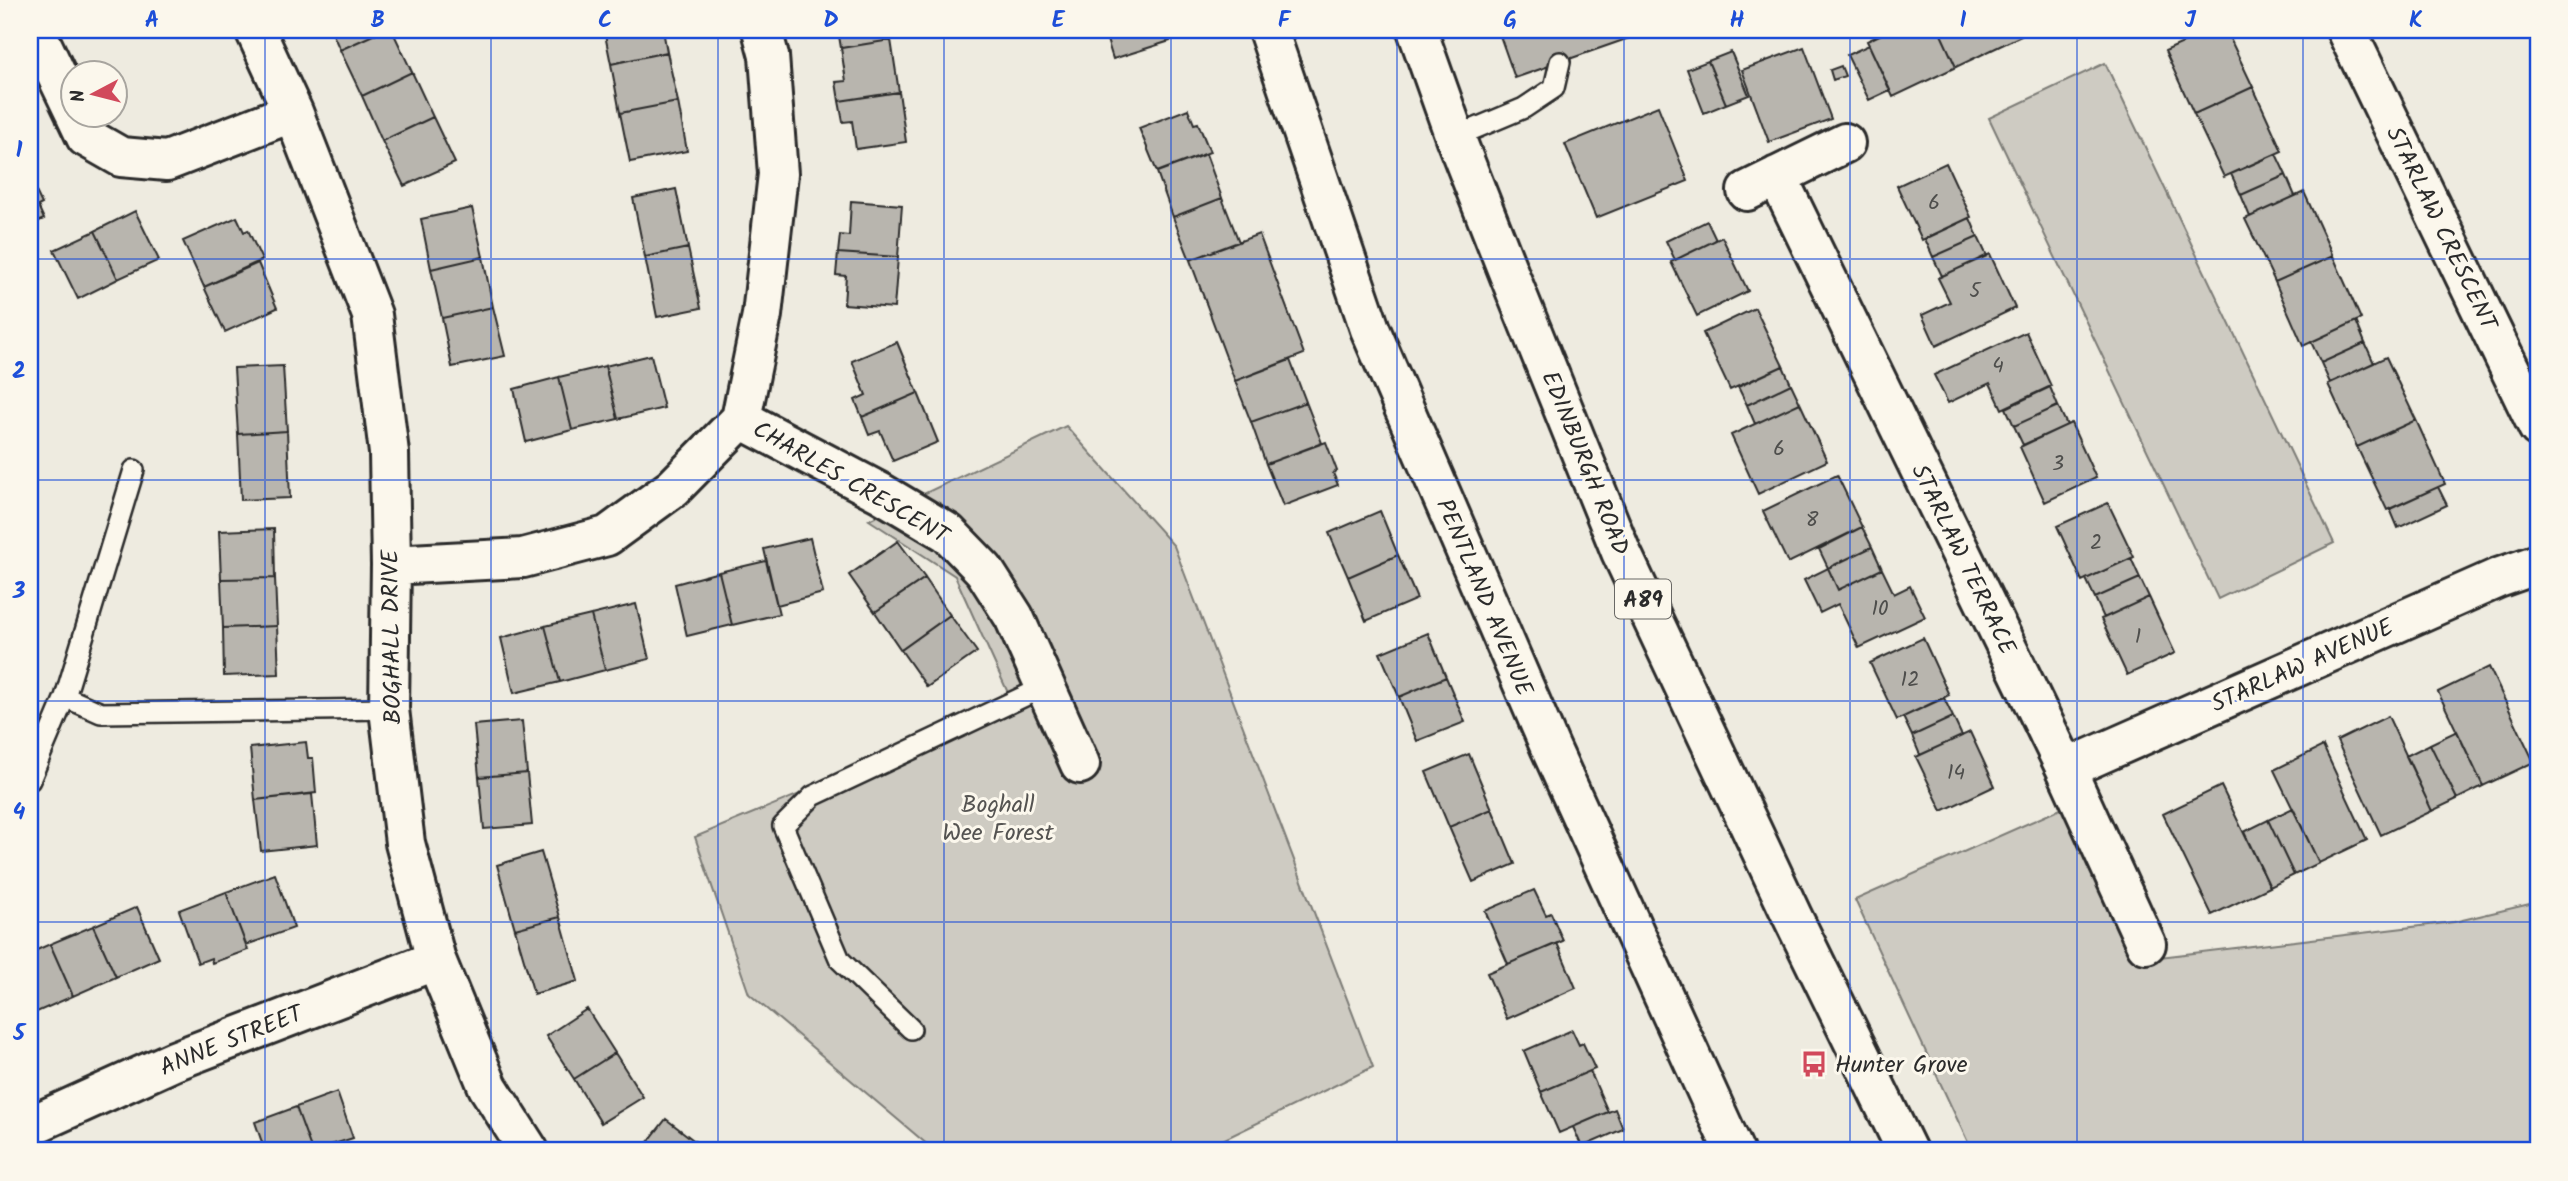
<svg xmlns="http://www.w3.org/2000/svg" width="2568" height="1181" viewBox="0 0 2568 1181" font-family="Kalam,sans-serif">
<rect width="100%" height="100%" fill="#eeebe0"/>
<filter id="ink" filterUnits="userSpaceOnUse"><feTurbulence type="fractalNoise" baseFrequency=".0143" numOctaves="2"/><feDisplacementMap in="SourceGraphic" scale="14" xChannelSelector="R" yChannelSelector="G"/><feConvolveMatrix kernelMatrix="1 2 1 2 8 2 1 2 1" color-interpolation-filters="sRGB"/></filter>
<g filter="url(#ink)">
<path fill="#cecbc2" stroke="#7c7b76" stroke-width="2" d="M2105,63L2334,543L2218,599L1989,118Z
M1066,426L1174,546L1373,1067L1200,1151H935L749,994L695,837L1014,706L955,576L869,520Z
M2065,807L2135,960L2454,922L2538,902V1151H1972L1855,900Z"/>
<path fill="#b8b5ae" stroke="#2b2b2b" stroke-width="2" d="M331,30H384L340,50Z
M384,30H392L412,72L362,96L340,50Z
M604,30H663L667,52L611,64Z
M838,30H889L891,40L841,48Z
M1104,30H1166L1170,41L1113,59Z
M1498,30H1652L1515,78Z
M1890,30H1939L1956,67L1893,97L1867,41Z
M1939,30H2017L2021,36L1956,67Z
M2212,30H2226L2253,87L2194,114L2165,51Z
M891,40L899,92L839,101L836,82L846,81L841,48Z
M1869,45L1890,90L1869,100L1847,55Z
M1804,47L1831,119L1769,142L1742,70Z
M667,52L678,102L620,113L611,64Z
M1731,52L1749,95L1726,104L1708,61Z
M1708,61L1726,104L1704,113L1687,69Z
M1841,66L1845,76L1833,80L1830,70Z
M412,72L433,117L382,141L362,96Z
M2253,87L2282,151L2224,177L2194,114Z
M899,92L906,142L856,149L852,121L843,122L839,101Z
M678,102L687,151L630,162L620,113Z
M1658,106L1688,181L1596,218L1565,144Z
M1188,109L1194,124L1198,123L1210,152L1157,172L1139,128Z
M433,117L455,163L404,186L382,141Z
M1206,154L1222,198L1173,217L1157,172Z
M2276,154L2286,175L2241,195L2231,174Z
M1946,163L1971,217L1922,240L1897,186Z
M2286,175L2295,196L2250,217L2241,195Z
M30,179L42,204L38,206L44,219L30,225Z
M676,189L688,248L645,257L633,198Z
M2304,192L2333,256L2275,282L2245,219Z
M1222,198L1239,242L1190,260L1173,217Z
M851,201L902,205L898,257L838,253L840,235L849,236Z
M472,208L483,257L431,269L421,219Z
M135,211L159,260L118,279L95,231Z
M237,217L244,232L248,230L262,260L204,287L183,241Z
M1970,218L1978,237L1933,257L1925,239Z
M1707,221L1716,240L1675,260L1666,241Z
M95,231L118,279L78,299L54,250Z
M1259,234L1304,354L1235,381L1190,260Z
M1722,237L1748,291L1697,316L1671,262Z
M1978,237L1987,256L1942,276L1933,257Z
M688,248L701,308L657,317L645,257Z
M838,253L898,257L894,308L844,304L846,276L836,275Z
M1990,254L2015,308L1936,346L1922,315L1950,302L1938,278Z
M2333,256L2361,319L2303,346L2275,282Z
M483,257L493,307L442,318L431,269Z
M258,263L277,308L225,332L204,287Z
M493,307L505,356L452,367L442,318Z
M1755,308L1783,366L1730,390L1703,333Z
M2356,321L2365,343L2321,363L2311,342Z
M2026,332L2051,386L2002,409L1990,383L1948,403L1934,375Z
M897,342L918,393L862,417L855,400L866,395L852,361Z
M2365,343L2374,363L2330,383L2321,363Z
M651,355L664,408L618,419L605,366Z
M2386,357L2416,420L2357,447L2328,384Z
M1290,360L1306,402L1251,422L1235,381Z
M283,366L287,431L238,434L234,368Z
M605,366L618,419L572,430L559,377Z
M1783,366L1791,384L1747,405L1738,387Z
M559,377L572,430L526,442L514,389Z
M1791,384L1800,403L1755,424L1747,405Z
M2050,387L2058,406L2014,426L2006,408Z
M918,393L938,442L893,461L880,431L869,435L862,417Z
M1306,402L1322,443L1266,464L1251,422Z
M1800,403L1827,461L1758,494L1731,435Z
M2058,406L2067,425L2023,445L2014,426Z
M2416,420L2445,484L2387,510L2357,447Z
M2071,423L2096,478L2045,502L2020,447Z
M287,431L290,498L241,500L238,434Z
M1326,442L1337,471L1333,473L1338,485L1283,506L1266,464Z
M1837,475L1862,527L1788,563L1763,511Z
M2438,487L2447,505L2398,528L2390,509Z
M2108,503L2134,557L2082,581L2057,526Z
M1380,511L1398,555L1348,577L1329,533Z
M1862,527L1872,547L1828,568L1819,549Z
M274,529L275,578L221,579L219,531Z
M810,538L823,593L777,605L764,549Z
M898,541L925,578L875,612L849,575Z
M1872,547L1882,569L1838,590L1828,568Z
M1398,555L1417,599L1366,621L1348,577Z
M2131,558L2140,578L2095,598L2086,579Z
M766,561L779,614L732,625L719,572Z
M1828,568L1838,590L1882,569L1894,594L1910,586L1925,617L1859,648L1838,604L1820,613L1804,580Z
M719,572L732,625L687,636L675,584Z
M275,578L277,626L223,628L221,579Z
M925,578L950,615L901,650L875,612Z
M2140,578L2149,597L2104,618L2095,598Z
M2149,597L2175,653L2127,675L2101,619Z
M636,604L649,659L605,670L591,615Z
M591,615L605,670L560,682L545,626Z
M950,615L977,652L927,687L901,650Z
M277,626L279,674L224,676L223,628Z
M545,626L560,682L514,693L501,638Z
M1428,633L1446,677L1399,697L1380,653Z
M1923,638L1949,695L1897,720L1870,663Z
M2489,667L2534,762L2483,786L2438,692Z
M1446,677L1465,722L1417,741L1399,697Z
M1944,698L1953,717L1912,736L1903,717Z
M2388,716L2432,811L2381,835L2337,741Z
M1953,717L1962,736L1920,755L1912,736Z
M522,721L527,773L479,777L474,725Z
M2457,731L2483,786L2457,799L2430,744Z
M1970,732L1995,786L1942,811L1916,757Z
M306,742L308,758H313L316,793L255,800L250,748Z
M2430,744L2457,799L2432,811L2406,756Z
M2323,746L2367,840L2319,863L2274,770Z
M1469,754L1492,809L1449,827L1426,772Z
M527,773L532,825L484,829L479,777Z
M2221,786L2270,887L2212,915L2163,814Z
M312,794L317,845L261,851L255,800Z
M2293,808L2319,863L2294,875L2268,820Z
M1492,809L1515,864L1473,882L1449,827Z
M2268,820L2294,875L2270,887L2244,832Z
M541,852L560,917L515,929L497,865Z
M275,874L294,928L246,945L226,892Z
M1534,890L1546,915L1551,913L1563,941L1508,964L1485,911Z
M226,892L248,950L212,963L211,958L198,963L179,910Z
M137,907L159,958L116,977L93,926Z
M560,917L578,981L534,994L515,929Z
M93,926L116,977L73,996L50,944Z
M1557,943L1576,988L1507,1019L1487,973Z
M50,944L73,996L30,1015V953Z
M587,1009L615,1053L574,1079L546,1036Z
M1572,1030L1579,1045L1583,1043L1595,1069L1541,1092L1524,1051Z
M615,1053L643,1097L601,1123L574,1079Z
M1590,1071L1608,1112L1559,1133L1541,1092Z
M337,1092L353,1138L312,1151L296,1107Z
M296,1107L312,1151H265L255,1122Z
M1615,1109L1623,1129L1582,1147L1573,1127Z
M666,1119L705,1149L704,1151H641Z
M216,1145L219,1151H200Z"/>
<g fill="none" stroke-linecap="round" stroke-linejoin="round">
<g stroke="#2b2b2b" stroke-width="24">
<path id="service" d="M1455,137L1524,108L1554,88L1560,62
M134,470L65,697L101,713L389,709
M30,780L65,697
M911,1029L840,960L783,826L813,796L1044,687"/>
</g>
<g stroke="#2b2b2b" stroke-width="44">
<path id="minor" d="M35,30L74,111
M255,30L293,112L372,315L389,453L391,565L389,709L405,843L436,960L488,1087L529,1151
M1268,30L1370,329L1550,747L1734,1151
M2346,30L2538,427
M76,116L86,137L121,157L167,161L293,112
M1777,176L2066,769L2146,944
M1747,191L1845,143
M741,419L881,493L948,533L984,570L1014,617L1080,764
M391,565L523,558L607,536L673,488L741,419L762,315L778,174L769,56L762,30
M2066,769L2498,578L2538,564
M30,1126L174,1061L436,960"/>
</g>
<g stroke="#2b2b2b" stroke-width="44">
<path id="primary" d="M1417,30L1455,137L1518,297L1621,552L1792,916L1907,1151"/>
</g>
<use href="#service" stroke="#fbf7ec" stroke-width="19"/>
<use href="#minor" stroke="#fbf7ec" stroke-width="38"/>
<use href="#primary" stroke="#fbf7ec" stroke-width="38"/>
</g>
</g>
<path fill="none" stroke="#1d4ed8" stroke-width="2" stroke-opacity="0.55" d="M265,30V1151M491,30V1151M718,30V1151M944,30V1151M1171,30V1151M1397,30V1151M1624,30V1151M1850,30V1151M2077,30V1151M2303,30V1151M30,259H2538M30,480H2538M30,701H2538M30,922H2538"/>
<defs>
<g id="bus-bare" transform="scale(2.1)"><path d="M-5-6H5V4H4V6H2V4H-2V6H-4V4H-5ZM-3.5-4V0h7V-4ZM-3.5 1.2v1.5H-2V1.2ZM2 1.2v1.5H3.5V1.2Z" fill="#d1495b" stroke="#fbf7ec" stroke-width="2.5" paint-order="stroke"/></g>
</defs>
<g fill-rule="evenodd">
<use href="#bus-bare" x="1814" y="1064"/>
</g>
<g text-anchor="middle" stroke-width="6" stroke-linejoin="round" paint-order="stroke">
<g font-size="21" fill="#4e4e4c">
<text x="1934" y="209">6</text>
<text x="1975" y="297">5</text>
<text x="1998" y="372">4</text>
<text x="1779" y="455">6</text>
<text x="2058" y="470">3</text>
<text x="1812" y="526">8</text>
<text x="2096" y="549">2</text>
<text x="1880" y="615">10</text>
<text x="2138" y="643">1</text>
<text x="1910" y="686">12</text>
<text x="1956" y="779">14</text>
</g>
<rect fill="#fbf7ec" stroke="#696865" stroke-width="2" x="1615" y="579.5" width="56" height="39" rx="5"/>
<g font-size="23" font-weight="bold" fill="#2b2b2b">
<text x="1643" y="607">A89</text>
</g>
<g font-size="24" fill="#2b2b2b" stroke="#fbf7ec">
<text transform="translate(2442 228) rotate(64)" y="8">STARLAW CRESCENT</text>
<text transform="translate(1586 463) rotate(68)" y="8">EDINBURGH ROAD</text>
<text transform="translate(851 482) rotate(30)" y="8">CHARLES CRESCENT</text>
<text transform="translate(1964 559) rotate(64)" y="8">STARLAW TERRACE</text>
<text transform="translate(1485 597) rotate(67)" y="8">PENTLAND AVENUE</text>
<text transform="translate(391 637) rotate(-91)" y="8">BOGHALL DRIVE</text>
<text transform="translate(2302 665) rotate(-24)" y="8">STARLAW AVENUE</text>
<text transform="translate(231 1040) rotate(-22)" y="8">ANNE STREET</text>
</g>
<g font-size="24" fill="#545351" stroke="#fbf7ec">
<text x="998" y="812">Boghall<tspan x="998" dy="28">Wee Forest</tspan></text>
</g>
<g font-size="24" fill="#2b2b2b" stroke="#fbf7ec" text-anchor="start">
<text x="1835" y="1072">Hunter Grove</text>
</g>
</g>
<rect width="2568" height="1181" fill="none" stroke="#fbf7ec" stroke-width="77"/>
<g transform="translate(94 94) rotate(263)"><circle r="33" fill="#fbf7ec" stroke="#a8a59f" stroke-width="2"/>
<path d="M0-5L12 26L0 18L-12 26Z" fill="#d1495b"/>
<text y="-10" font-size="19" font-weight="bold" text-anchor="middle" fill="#2b2b2b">N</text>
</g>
<rect x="38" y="38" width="2492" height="1104" fill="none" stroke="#1d4ed8" stroke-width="2.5"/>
<g font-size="23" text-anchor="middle" font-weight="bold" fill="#1d4ed8">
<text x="152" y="27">A</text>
<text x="378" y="27">B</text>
<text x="605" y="27">C</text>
<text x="831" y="27">D</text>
<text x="1058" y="27">E</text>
<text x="1284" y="27">F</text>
<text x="1510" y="27">G</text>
<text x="1737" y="27">H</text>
<text x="1963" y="27">I</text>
<text x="2190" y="27">J</text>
<text x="2416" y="27">K</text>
<text x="19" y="157">1</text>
<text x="19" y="378">2</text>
<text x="19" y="598">3</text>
<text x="19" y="819">4</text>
<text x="19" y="1040">5</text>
</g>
</svg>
